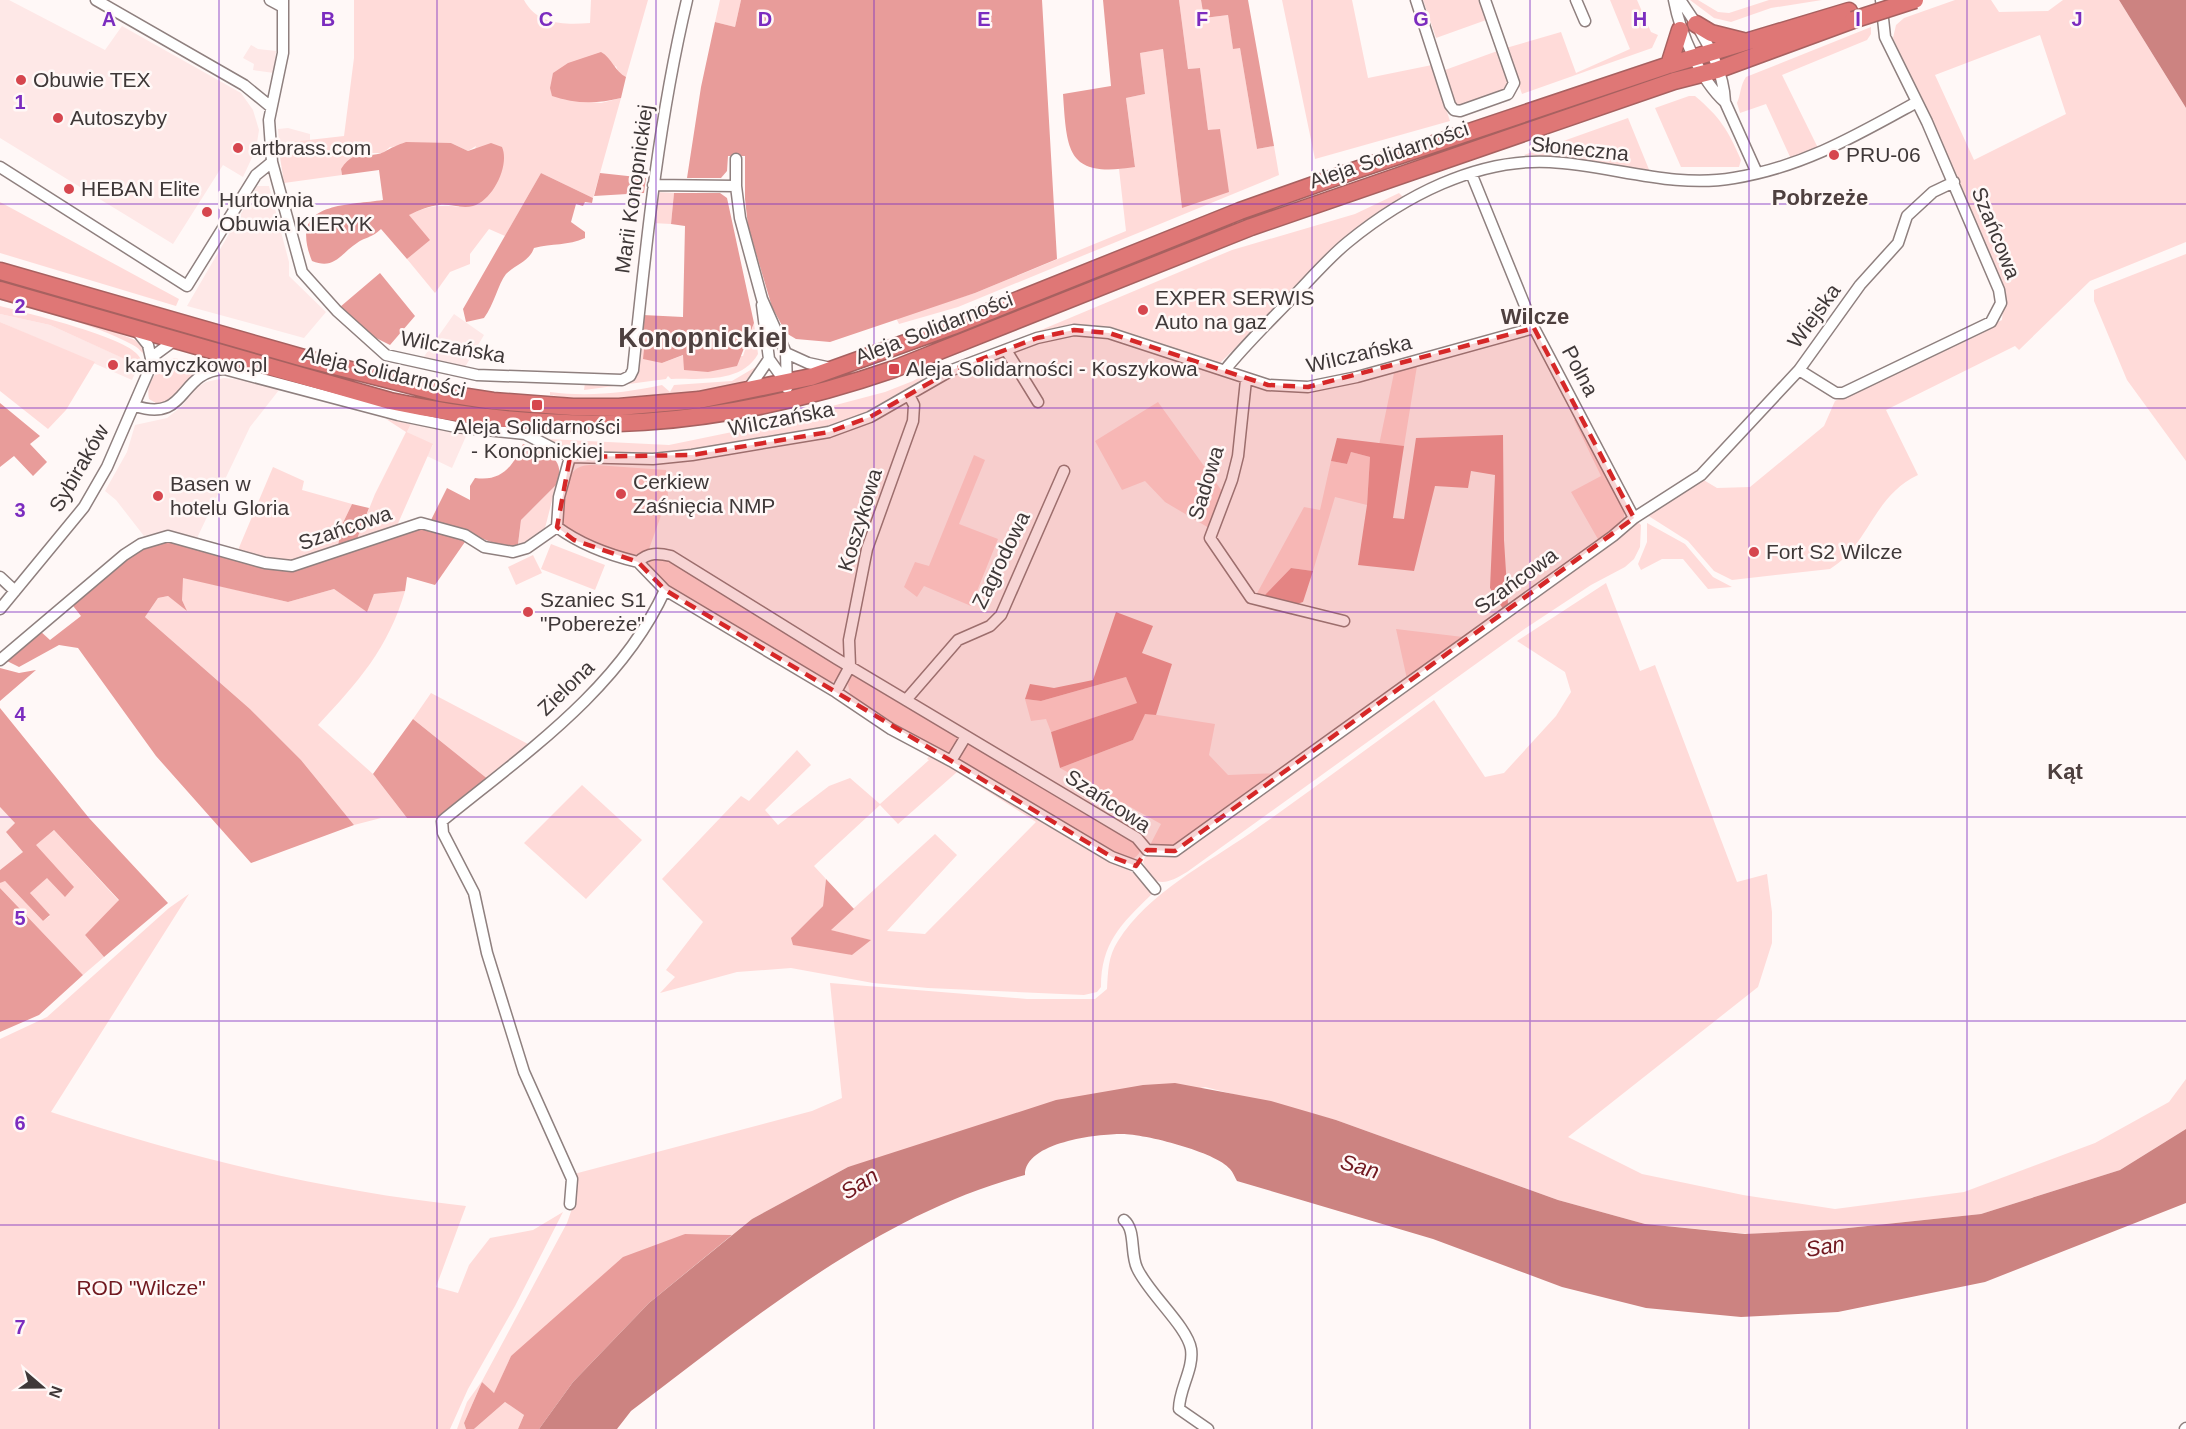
<svg xmlns="http://www.w3.org/2000/svg" width="2186" height="1429" viewBox="0 0 2186 1429" font-family="Arial,sans-serif">
<rect width="100%" height="100%" fill="#fff8f7"/>
<path fill="#fee8e7" d="M0,0H9L105,50L122,26L241,93L253,110L259,130L256,149L243,177L223,165L173,244L0,138Z
M251,45L258,49L276,51L274,73L253,70L254,64L243,58Z
M288,128L310,134V142L291,157H280L278,129Z
M257,186H269L289,262V276L326,312L304,338L187,306Z
M0,314L50,325L139,365L132,380L0,322Z
M454,314L484,335L465,367L423,358Z
M224,378L245,380L279,390L250,427L197,538L169,530L144,536L116,500L105,491L127,452L135,425L167,418L182,406L194,389L206,382Z
M411,424L467,434L452,468L427,456L433,445L407,432Z
M0,807L15,823L7,832L24,852L0,870Z"/>
<path fill="#ffdbd9" fill-rule="evenodd" d="M354,0H524C537,25 566,25 590,23L591,0H648L626,77L619,74L616,66L561,99L601,103L621,98L593,198L541,173L505,236L489,229L470,254V264L450,272L435,293L407,259L429,240L408,215C426,207 439,204 459,207L476,146L468,151L451,143L390,147L383,153H368L341,169L342,175L284,183L280,157H291V142L344,136L354,58Z
M720,0H741L735,27L715,22Z
M1179,0H1201L1204,18L1228,15L1233,48H1240L1257,149L1274,146L1279,175L958,307L899,324L896,318L975,293L1126,231L1119,169L1135,166L1126,98L1145,94L1140,53L1163,49L1182,208L1220,129L1208,131L1200,68L1188,69Z
M1282,0H1352L1368,78L1432,65L1450,121L1315,159Z
M1423,0H1482L1489,19L1436,38Z
M1610,0H1637L1651,32L1658,35L1652,48L1522,94L1506,48L1561,32L1576,73L1630,49Z
M1690,0H1698L1718,12L1729,13L1769,0H1843H1822L1771,8L1731,22L1714,18Z
M1955,0H1991L1999,12L2048,11L2063,0H2119L2186,108V242L2090,281L2019,350L2015,346L1886,410L1918,475C1873,496 1869,545 1830,569L1732,580L1714,571L1688,541L1647,515L1702,479L1717,488L1750,487L1824,426L1835,401L2002,320L2004,297L1952,170L1893,38L1896,25L1904,18ZM2040,35L2066,114L1974,160L1935,75Z
M1871,27V34L1867,40L1782,75L1818,148L1791,159L1766,104L1740,113L1737,103C1741,94 1740,86 1746,77Z
M1500,50L1508,81L1506,91L1461,106L1455,104L1445,70Z
M1689,96H1695C1720,117 1728,130 1741,160L1739,167H1681L1655,108Z
M1628,118L1650,172L1555,157L1524,155Z
M656,192L674,193L671,224L652,223Z
M1399,193L1403,197L1346,239L1221,362L1215,363L1111,327C1069,322 1043,332 1005,345L1232,250L1355,214Z
M0,202L179,299L176,306L0,253Z
M2186,254V461L2127,380L2094,301V290Z
M0,296L88,321L135,340L143,347L147,357C142,353 139,348 133,345C92,323 45,313 0,300Z
M0,306C27,313 120,336 136,353C142,358 144,367 141,374L135,373L138,365L50,325L0,314Z
M0,322L95,362L66,410L48,429L0,391Z
M754,323L758,354C741,384 700,378 671,379L668,376L666,379L584,390L585,383H621L639,367L642,329H646L662,363L684,355L743,356Z
M174,358L209,366C185,377 179,397 159,405L149,399C145,381 160,367 174,358Z
M759,365L749,379L724,389L630,399L585,400L550,395V392C588,397 625,393 662,385L670,392L674,385L732,381Z
M1417,366L1404,446L1379,445L1394,373Z
M925,374L926,377C899,394 873,412 842,422C810,434 774,437 740,442C681,451 602,468 547,439L669,445L737,431L885,392L913,381Z
M1158,402L1222,491L1209,528L1165,502L1145,481L1122,490L1095,441Z
M1578,418L1624,510V522L1599,541L1571,492L1601,476L1574,420Z
M386,419L411,424L407,432L433,444L396,528L299,561L287,562L238,550L273,467L304,481L302,490L352,504L341,527L357,539L375,494L406,432Z
M1351,452L1370,457L1367,505L1335,497L1313,571L1291,568L1261,599L1255,597L1304,507L1320,510L1331,461L1347,464Z
M974,455L985,460L959,524L998,539L971,606L924,586L917,597L904,587L915,562L929,566Z
M595,465L666,470L668,496L649,549L635,555L599,547L573,534L561,520C561,507 565,478 576,469C582,465 588,465 595,465Z
M556,485L544,532L528,544L512,547L518,544L521,520Z
M1638,522L1641,525L1640,547L1634,559L1625,567L1591,585L1523,630L1187,872C1167,884 1153,890 1143,862L1145,857L1150,854L1166,855Z
M1647,523L1685,544L1713,577L1732,587L1708,589L1683,559H1662L1641,570L1638,564L1647,542Z
M551,544L605,565L595,590L541,569Z
M533,555L542,573L516,585L508,567Z
M663,556L844,669L839,679L829,683L675,592L648,568L650,558Z
M182,577L288,602L334,589L367,611L374,594L405,591C388,649 358,682 318,725L373,774L407,818H381L354,825L301,760L250,709L145,617L158,598L168,596L186,609L182,600Z
M1606,583L1640,671L1655,665L1737,882L1767,874L1772,912V943L1758,987L1568,1137L1642,1174L1743,1195L1835,1209L1964,1192L2095,1143L2169,1102L2186,1079V1129L2120,1170L1981,1214L1839,1229L1749,1234L1645,1224L1558,1200L1336,1120L1205,1087L848,1167L752,1219L732,1235L685,1234L511,1356L494,1394L482,1382L464,1423L466,1429H457L467,1402L482,1381L567,1223L574,1203V1174L812,1111L842,1098L830,983L1027,999H1095L1107,989C1108,972 1108,956 1118,941C1149,892 1206,864 1252,832C1313,789 1373,744 1434,700L1485,777L1504,773L1556,716L1571,692L1565,672L1517,641Z
M1396,629L1463,637L1407,679Z
M852,674L957,736L959,740L953,754L948,755L900,732L851,697L847,681Z
M1126,677L1138,703L1051,732L1046,719L1031,721L1025,699L1041,701Z
M431,693L528,744L489,780L413,719Z
M1145,713L1215,724L1209,755L1228,775L1278,773L1176,846L1150,845L1161,824L1060,768L1133,740Z
M966,741L1124,833L1141,848C1139,858 1132,859 1124,860L958,760Z
M797,750L811,765L765,810L778,825L829,786L850,778L880,804L929,760L927,759L930,755L1144,879L1151,895C1121,924 1101,943 1101,987L1097,992L1084,995L928,988L873,983L791,968L737,972L660,993L675,977L666,970L703,922L662,879L741,796L749,801ZM957,772L1036,822L925,934L887,931L957,855L935,834L830,930L870,940L852,955L792,937L823,906L826,879L814,866L880,805L898,824Z
M582,785L642,840L586,899L524,843Z
M54,830L119,901L85,935L104,957L83,975L0,888V883L4,880L43,921L50,916L30,893L47,877L35,845Z
M189,894L51,1112C185,1157 325,1191 466,1206L436,1287L458,1293L469,1265L490,1238L533,1230L563,1212L515,1306L468,1389L450,1429H0V1039L47,1017L169,908Z
M505,1402L524,1415L518,1429H474Z"/>
<path fill="#e89c9a" d="M741,0H1042L1057,259L975,293L830,342L796,339L786,333L772,307L748,226L745,199V156H728L727,171L721,178H687L701,87L715,22L735,27Z
M1103,0H1179L1188,69L1200,68L1208,130L1220,129L1229,192L1182,208L1163,49L1140,53L1145,94L1126,98L1135,167C1067,178 1067,152 1063,94L1111,86Z
M1201,0H1248L1274,146L1257,149L1240,48L1233,49L1228,15L1204,18Z
M601,52C612,58 615,72 626,77L621,98C597,104 575,104 552,96L550,88L553,73L568,63Z
M406,142L451,143L468,151L491,143L502,147C510,165 493,200 473,206C462,209 451,204 440,205C429,206 419,210 409,215L430,240L407,259L381,229C370,239 367,236 357,243C340,254 335,270 312,261C288,202 343,206 383,200L379,170L342,175L341,169C356,146 368,160 384,152C391,148 397,145 406,142Z
M541,173L593,198L592,203L585,202L583,206L576,204L571,222L585,232V238C568,246 552,243 534,248C529,262 516,264 506,274C498,284 494,305 484,318L466,322L463,309Z
M600,173L646,178L644,193L594,196Z
M674,193H720L727,198L754,323L737,366L708,372L684,370L683,355L662,363L643,359L646,330L642,329L643,315L683,317L685,226L671,224Z
M380,273L415,316L390,345L374,337L340,307Z
M0,403L40,436L30,444L47,462L33,476L14,456L0,467Z
M1503,435L1504,540L1508,604L1503,609L1490,588L1495,475L1471,471L1468,488L1435,486L1414,571L1358,565L1367,505L1370,457L1351,452L1347,464L1331,461L1337,438L1404,446L1393,518L1404,519L1416,438Z
M523,444C545,453 568,457 556,485L521,520L518,544L512,547C482,543 463,526 431,520L447,488L470,500V486L475,478C502,482 513,466 523,444Z
M352,504L369,508L357,539L338,547L341,527Z
M416,526L467,539L435,585L407,577L405,591L374,594L367,612L334,589L288,602L183,578L182,600L187,611L168,596L158,598L145,617L250,709L301,760L354,825L251,863L156,756L78,648L59,645L19,667L5,660L39,630L50,640L81,616L70,602L150,543L169,538L275,568Z
M1291,568L1313,571L1303,602L1291,606L1261,599Z
M1116,612L1153,626L1142,653L1172,664L1156,715L1145,714L1133,740L1060,768L1051,732L1137,703L1126,677L1041,701L1025,699L1030,684L1054,688L1093,680Z
M0,668L19,673L36,670L0,701Z
M0,708L89,818L168,903L104,957L85,935L119,900L54,830L36,845L74,887L65,897L47,878L30,893L50,915L43,921L5,881L0,883V870L23,852L6,832L15,823L0,807Z
M413,719L489,780L448,814L436,818H407L373,774Z
M826,879L854,909L831,930L871,940L852,955L793,945L791,938L823,906Z
M0,888L83,975L39,1015L0,1032Z
M685,1234L732,1235L649,1303L573,1382L539,1429H518L524,1415L505,1402L474,1429H466L464,1423L482,1382L494,1393L511,1356L623,1257Z"/>
<path fill="#cc8381" d="M2119,0H2186V108Z
M1175,1083L1271,1101L1336,1120L1558,1200L1645,1224L1745,1234L1839,1229L1981,1214L2120,1170L2186,1129V1203L1985,1282L1838,1312L1741,1317L1646,1308L1562,1287L1433,1239L1237,1181C1235,1178 1233,1172 1230,1169C1216,1152 1145,1134 1122,1134C1097,1134 1025,1142 1025,1175C876,1215 752,1320 631,1411L617,1429H539L573,1382L649,1303L752,1219L848,1167L1056,1100L1143,1085Z"/>
<g fill="none" stroke-linecap="round" stroke-linejoin="round">
<g stroke="#8f807f" stroke-width="13">
<path id="minor" d="M96,0L244,85L271,107
M270,0L283,7
M1416,0L1450,105L1454,110L1460,111L1508,94L1514,83L1485,0
M1576,0L1585,21
M1674,0C1680,32 1700,80 1725,102
M1680,0C1700,28 1724,67 1725,102L1757,173
M272,162L269,120L283,53V0
M0,167L187,286L256,175L272,162L302,272L337,311L386,355L477,375L622,380L630,376L633,370C646,245 658,122 687,0
M1471,173L1534,328L1634,518
M653,185L736,186L740,218L762,299L786,353L787,388
M736,186V159
M762,305L769,359L786,383
M136,330L148,345L152,363
M1006,350L1038,402
M786,353L808,363L831,368
M1225,370C1245,345 1268,323 1290,300C1309,281 1327,259 1348,242C1403,197 1476,158 1550,162C1611,165 1672,189 1734,178C1803,167 1857,135 1917,102
M1799,370L1836,393H1843L1991,322L2001,303L1999,290L1927,122L1885,37L1881,0
M1246,380L1238,456L1232,480L1210,538L1251,598L1344,621
M747,391L769,359
M135,406C189,423 177,372 224,369L398,415L456,427L525,434L570,457L653,459L692,455L829,432L870,417L952,370L1037,338L1074,330L1109,333L1268,385L1308,387L1357,377L1534,328
M570,457L559,497L557,527C581,545 609,555 638,562
M638,562C648,552 659,553 671,556L837,659L1137,838L1147,850L1175,851L1613,536L1634,518L1701,475L1799,370L1860,285L1898,243L1907,216L1933,192L1954,182
M638,562L665,590L836,692L891,729L951,761L1112,857L1136,866
M0,577L15,591
M0,609L84,507L107,467L156,354L175,340
M0,660L124,555L141,544L168,536L265,563L292,566L421,523L465,535L484,547L513,552L527,548L557,527
M836,692L850,666L849,640L867,549L913,421L914,405L909,395
M906,700L958,640L990,626L1001,615L1064,471
M951,761L966,736
M1136,866L1155,889
M570,1204L572,1179L524,1072L487,953L474,893L443,833L442,821C524,754 620,689 665,590
M1124,1220C1136,1230 1130,1253 1137,1268C1148,1293 1187,1326 1191,1349C1194,1369 1179,1389 1179,1409L1208,1429
M2185,1429L2186,1428"/>
</g>
<g stroke="#a76160" stroke-width="19">
<path id="highway" d="M1696,24L1711,33L1743,41
M1669,65L1680,30
M0,271L307,359L441,393L493,401L573,407H619L699,400L811,377L953,326L1240,211L1356,170L1669,65L1849,11
M0,290L390,401C570,439 720,429 894,369L1251,227L1674,81L1717,70L1853,20"/>
</g>
<use href="#minor" stroke="#fff" stroke-width="10"/>
<use href="#highway" stroke="#df7776" stroke-width="16"/>
<g stroke="#a76160" stroke-width="19" stroke-linecap="butt">
<path id="highway-bridge" d="M1853,20L1915,0"/>
</g>
<use href="#highway-bridge" stroke="#df7776" stroke-width="16"/>
</g>
<path fill="#d62828" fill-opacity="0.2" stroke="#d62828" stroke-width="4.5" stroke-dasharray="12 8" stroke-linejoin="round" d="M1534,328L1634,518L1175,851L1147,850L1136,866L1112,857L665,590L638,562L574,540L557,527L570,457L692,455L829,432L870,417L952,370L1037,338L1074,330L1109,333L1268,385L1308,387Z"/>
<path fill="none" stroke="#7b2cbf" stroke-width="1.5" stroke-opacity="0.55" d="M219,0V1429M437,0V1429M656,0V1429M874,0V1429M1093,0V1429M1312,0V1429M1530,0V1429M1749,0V1429M1967,0V1429M0,204H2186M0,408H2186M0,612H2186M0,817H2186M0,1021H2186M0,1225H2186"/>
<g fill="#d6464e" stroke="#fff8f7" stroke-width="2">
<circle cx="21" cy="80" r="6"/>
<circle cx="58" cy="118" r="6"/>
<circle cx="238" cy="148" r="6"/>
<circle cx="1834" cy="155" r="6"/>
<circle cx="69" cy="189" r="6"/>
<circle cx="207" cy="212" r="6"/>
<circle cx="1143" cy="310" r="6"/>
<circle cx="113" cy="365" r="6"/>
<rect x="888" y="363" width="12" height="12" rx="3"/>
<rect x="531" y="399" width="12" height="12" rx="3"/>
<circle cx="621" cy="494" r="6"/>
<circle cx="158" cy="496" r="6"/>
<circle cx="1754" cy="552" r="6"/>
<circle cx="528" cy="612" r="6"/>
</g>
<g text-anchor="middle" stroke-width="5" stroke-linejoin="round" paint-order="stroke">
<g font-size="21" fill="#3f3838" stroke="#fff8f7" text-anchor="start">
<text x="33" y="87">Obuwie TEX</text>
<text x="70" y="125">Autoszyby</text>
<text x="250" y="155">artbrass.com</text>
<text x="1846" y="162">PRU-06</text>
<text x="81" y="196">HEBAN Elite</text>
<text x="219" y="207">Hurtownia<tspan x="219" dy="24">Obuwia KIERYK</tspan></text>
<text x="1155" y="305">EXPER SERWIS<tspan x="1155" dy="24">Auto na gaz</tspan></text>
<text x="125" y="372">kamyczkowo.pl</text>
<text x="906" y="376">Aleja Solidarności - Koszykowa</text>
<text x="537" y="434" text-anchor="middle">Aleja Solidarności<tspan x="537" dy="24">- Konopnickiej</tspan></text>
<text x="633" y="489">Cerkiew<tspan x="633" dy="24">Zaśnięcia NMP</tspan></text>
<text x="170" y="491">Basen w<tspan x="170" dy="24">hotelu Gloria</tspan></text>
<text x="1766" y="559">Fort S2 Wilcze</text>
<text x="540" y="607">Szaniec S1<tspan x="540" dy="24">"Pobereże"</tspan></text>
</g>
<g font-size="21" fill="#3f3838" stroke="#fff8f7">
<text transform="translate(1580 149) rotate(6)" y="7">Słoneczna</text>
<text transform="translate(1389 155) rotate(-19)" y="7">Aleja Solidarności</text>
<text transform="translate(634 189) rotate(-82)" y="7">Marii Konopnickiej</text>
<text transform="translate(1996 233) rotate(68)" y="7">Szańcowa</text>
<text transform="translate(1814 316) rotate(-54)" y="7">Wiejska</text>
<text transform="translate(934 328) rotate(-21)" y="7">Aleja Solidarności</text>
<text transform="translate(453 347) rotate(10)" y="7">Wilczańska</text>
<text transform="translate(1359 354) rotate(-13)" y="7">WiIczańska</text>
<text transform="translate(1580 371) rotate(62)" y="7">Polna</text>
<text transform="translate(384 372) rotate(13)" y="7">Aleja Solidarności</text>
<text transform="translate(781 419) rotate(-11)" y="7">WiIczańska</text>
<text transform="translate(79 468) rotate(-60)" y="7">Sybiraków</text>
<text transform="translate(1206 483) rotate(-73)" y="7">Sadowa</text>
<text transform="translate(860 520) rotate(-73)" y="7">Koszykowa</text>
<text transform="translate(345 528) rotate(-19)" y="7">Szańcowa</text>
<text transform="translate(1001 560) rotate(-64)" y="7">Zagrodowa</text>
<text transform="translate(1516 581) rotate(-36)" y="7">Szańcowa</text>
<text transform="translate(566 688) rotate(-44)" y="7">Zielona</text>
<text transform="translate(1108 801) rotate(33)" y="7">Szańcowa</text>
</g>
<g font-size="21" fill="#711920" stroke="#fff8f7">
<text x="141" y="1295">ROD "Wilcze"</text>
</g>
<g font-size="22" font-weight="bold" fill="#4e403f" stroke="#fff8f7">
<text x="1820" y="205">Pobrzeże</text>
<text x="1535" y="324">Wilcze</text>
<text x="2065" y="779">Kąt</text>
</g>
<g font-size="22" font-style="italic" fill="#711820" stroke="#fff8f7">
<text transform="translate(1360 1166) rotate(16)" y="8">San</text>
<text transform="translate(859 1183) rotate(-32)" y="8">San</text>
<text transform="translate(1825 1246) rotate(-9)" y="8">San</text>
</g>
<g font-size="27" font-weight="bold" fill="#4e403f" stroke="#fff8f7">
<text x="703" y="347">Konopnickiej</text>
</g>
</g>
<g font-size="20" text-anchor="middle" font-weight="bold" fill="#7b2cbf" stroke="#fff8f7" stroke-width="5" stroke-linejoin="round" paint-order="stroke">
<text x="109" y="26">A</text>
<text x="328" y="26">B</text>
<text x="546" y="26">C</text>
<text x="765" y="26">D</text>
<text x="984" y="26">E</text>
<text x="1202" y="26">F</text>
<text x="1421" y="26">G</text>
<text x="1640" y="26">H</text>
<text x="1858" y="26">I</text>
<text x="2077" y="26">J</text>
<text x="20" y="109">1</text>
<text x="20" y="313">2</text>
<text x="20" y="517">3</text>
<text x="20" y="721">4</text>
<text x="20" y="925">5</text>
<text x="20" y="1130">6</text>
<text x="20" y="1334">7</text>
</g>
<g transform="translate(42 1387) rotate(110)" stroke="#fff8f7" stroke-width="4.5" paint-order="stroke">
<path d="M0-4.5L10 22L0 15L-10 22Z" fill="#3f3838"/>
<text y="-9" font-size="16" font-weight="bold" text-anchor="middle" fill="#3f3838">N</text>
</g>
</svg>
